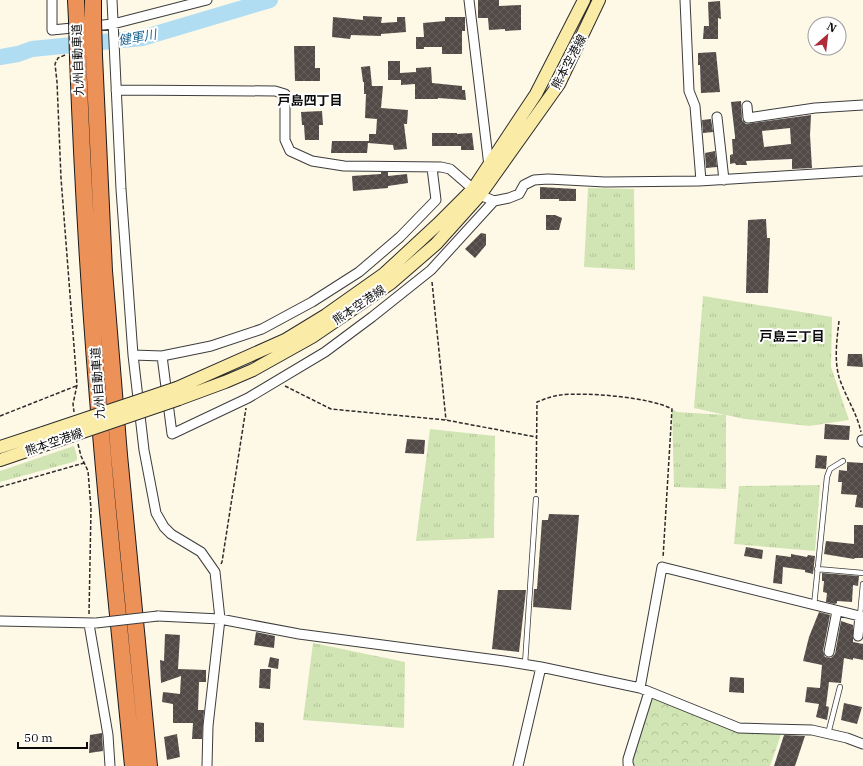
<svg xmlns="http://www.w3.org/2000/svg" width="863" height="766" viewBox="0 0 863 766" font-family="'IBM Plex Serif','Noto Sans JP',serif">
<defs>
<pattern id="grass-tufts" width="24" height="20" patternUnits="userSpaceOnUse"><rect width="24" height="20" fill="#d1e5b4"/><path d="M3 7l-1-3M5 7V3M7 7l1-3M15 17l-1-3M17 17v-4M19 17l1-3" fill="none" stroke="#b2c399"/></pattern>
<pattern id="park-crowns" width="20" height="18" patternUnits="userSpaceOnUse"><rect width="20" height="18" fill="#d1e5b4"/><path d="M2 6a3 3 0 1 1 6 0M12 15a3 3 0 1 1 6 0" fill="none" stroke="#b2c399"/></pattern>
<pattern id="building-cross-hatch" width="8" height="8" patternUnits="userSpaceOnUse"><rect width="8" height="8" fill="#514a47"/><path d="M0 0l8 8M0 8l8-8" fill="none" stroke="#65605d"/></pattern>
</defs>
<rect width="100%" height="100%" fill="#fef8e7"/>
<path fill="url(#grass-tufts)" d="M588,188L634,189L635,270L584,267Z
M703,296L832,317L831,367L849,420L809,426L745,419L726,415V489L674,487L672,409L677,412L725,415L694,408Z
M430,429L495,436L494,538L416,541Z
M74,446L77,456V460L73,462L0,482V471Z
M820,485L815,551L734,544L739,486Z
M313,643L405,662L404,728L303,720Z"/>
<path fill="url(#park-crowns)" d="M649,692L739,728L783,729L770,766H629Z"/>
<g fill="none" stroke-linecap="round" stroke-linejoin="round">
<path stroke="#b0ddf2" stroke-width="16" d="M0,57L18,54L32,49L142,38L270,0"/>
</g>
<path fill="url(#building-cross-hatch)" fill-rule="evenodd" d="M478,0H499V6L521,5V30L505,31V29L489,30L488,18H478Z
M720,1L721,19L718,18V39H703L704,26H709L708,2Z
M363,16L382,17L381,23L397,22V17H405L406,32L381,34V36L351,35L350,39L332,37L333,17L363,20Z
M445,17H465V31H462V54H442V47H424V49H416V37H424L423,23L445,21Z
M294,46H315V68H320V81H295Z
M716,52L720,92L701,93L700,65H698V53Z
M388,61H400V73L416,72V68L431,67L432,83L462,86V90H465L466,100L438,98V99H415V84L401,85V80H388Z
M370,66L372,86H383L381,108L408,110L407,124H404L407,149L394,150L393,145L368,143L367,153H331L332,141H369V134H376L377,119L365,118L366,94H364V82H363L361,67Z
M741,101L742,120L746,124L811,115L810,135L812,168L792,169V159L746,161L747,165H736L735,163L730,164V155L733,154L732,139H735V136L731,102ZM790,128L791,144L764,147L762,131Z
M322,111L323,125H319V140H305L304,125H302L301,112Z
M711,119L713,132L703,133L702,120Z
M432,133H457V134L472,133L474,150H461V146H432Z
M715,151L717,167L706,168L705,153Z
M381,172H388V176L407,174L408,183L388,186V188L353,191L352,176L381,174Z
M540,187L576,189V201H559V199H540Z
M546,215H555L562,218L559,230H546Z
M766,219L767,238H770L768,293H746L748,220Z
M481,233L486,234V245L475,258L465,249Z
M848,354H862L863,367L847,366Z
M825,424L850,426L849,440L824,439Z
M407,439L425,440L424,454L405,453Z
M816,455L827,456L826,469L815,468Z
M847,462L863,463V508L855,507L857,495L841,494L842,482H838L839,470L847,471Z
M549,514L579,515L571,610L533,607L534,589H537L542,520H548Z
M854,525H863V558H855L854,559L824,554L826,541L854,544Z
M746,547L763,550L762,559L744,556Z
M791,554L807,557L808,555L815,556L813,574L805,572V570L783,567L782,584L773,583L776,555L791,557Z
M822,573L859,576L858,586L853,585L852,602L837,601V603L835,604L826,602L827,593L823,592L824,581H822Z
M498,590H526L519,652L492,649Z
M819,612L830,615L823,651L825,657L831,658L835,654L841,621L853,625V642L863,644V660L853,658V660L844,658L841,683L829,682L826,706L829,707L827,720L816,717L819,704L805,702L807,687L820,688L822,665L803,661L809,637Z
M256,632L275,636L274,648L254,645Z
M165,634L180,635L178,669L206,670V682H199L198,710H204L202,739H192L193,723H173V704L162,702L163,692L180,694L181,676L161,683L160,660L164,661Z
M270,657L279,659L278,669L268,667Z
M260,669H271L270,689L259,688Z
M730,677L744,678V693L729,692Z
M844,703L862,707L857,724L841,720Z
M255,722L264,723V742H255Z
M102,733L103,751L89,753L90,735Z
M177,734L180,757L167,760L164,737Z
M784,735L805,736L795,766H774Z"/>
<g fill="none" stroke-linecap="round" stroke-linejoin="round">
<g stroke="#3d3d3d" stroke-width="6">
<path id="lane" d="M817,569L863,573
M814,606L827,477L830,469L843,461
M860,616L863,584
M525,664L536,499
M828,734L840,687"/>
</g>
<g stroke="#3d3d3d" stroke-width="11">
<path id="street" d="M52,0V30L113,24L207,0
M112,0L121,189L133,355L144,450L156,513L164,527L171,534L201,552L215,572L220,619L208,726L207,766
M469,0L489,166
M685,0L689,91L695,106L701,181
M116,90L275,91L285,94V140L290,151L312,161L344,166L441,167L450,169L480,195L494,201L509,198L519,194L524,185L534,180L548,179L605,182L699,181L863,171
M747,106L748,118L815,108L863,105
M717,117L724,180
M133,355L162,356L211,346L262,329L312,302L359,272L400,237L436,200L432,168
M162,356L172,434L248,398L325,352L372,317L431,270L494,201
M862,440L863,442
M158,616L220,619L299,634L504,661L541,667L640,688L739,728L812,730L847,738L863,744
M0,621L94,623
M89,624L108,735L110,766
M858,636L860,616
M829,652L837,611
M640,688L662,567L863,617
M518,766L541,667
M629,766L628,764V759L649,692"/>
</g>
<g stroke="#2c2c2c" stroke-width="14">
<path id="secondary" d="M177,388L285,340L326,315L384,274L438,224L473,189L536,94L584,0
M179,399L225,382L253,370L312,337L391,283L436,244L480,195L559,84L599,0
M0,447L43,433
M0,460L44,445"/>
</g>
<g stroke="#1b1b1b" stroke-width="18">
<path id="highway" d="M76,0L77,20
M93,0V19
M94,56L104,271L119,455L149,766
M78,58C83,191 91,324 103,457C112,560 123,663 133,766"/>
</g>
<path stroke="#2c2c2c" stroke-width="1.5" stroke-dasharray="4 2" stroke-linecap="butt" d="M65,55L58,58L55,64L57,82L61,178L77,385L73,404L74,412
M432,282L446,420
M839,321C837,339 834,359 839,377C845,396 857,413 861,432
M285,386L331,409L446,420L536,437
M0,416L76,386
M78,444L81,456L88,471L91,509L89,614
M0,487L84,463
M536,493L537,402C545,399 552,396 560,395C587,392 649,397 672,409L663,558
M221,564L222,562L246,408"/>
<use href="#lane" stroke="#fff" stroke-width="4.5"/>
<use href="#street" stroke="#fff" stroke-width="9"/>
<use href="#secondary" stroke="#faeba6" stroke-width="12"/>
<use href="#highway" stroke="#ec9258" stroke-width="16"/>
<g stroke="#3d3d3d" stroke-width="11" stroke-linecap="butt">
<path id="street-bridge" d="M96,623L158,616"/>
</g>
<g stroke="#2c2c2c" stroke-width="14" stroke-linecap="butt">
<path id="secondary-bridge" d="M43,433L177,388
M44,445L179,399"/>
</g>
<g stroke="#1b1b1b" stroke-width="18" stroke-linecap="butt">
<path id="highway-bridge" d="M93,19L94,56
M77,20L78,58"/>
</g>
<use href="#street-bridge" stroke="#fff" stroke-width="9"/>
<use href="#secondary-bridge" stroke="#faeba6" stroke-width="12"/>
<use href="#highway-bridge" stroke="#ec9258" stroke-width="16"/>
</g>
<g text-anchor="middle" stroke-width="4" stroke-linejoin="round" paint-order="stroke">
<g font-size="12" fill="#0a0a0a" stroke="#fff">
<text transform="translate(78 60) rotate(-92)" y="4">九州自動車道</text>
<text transform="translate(569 62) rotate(-62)" y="4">熊本空港線</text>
<text transform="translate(359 305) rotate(-34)" y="4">熊本空港線</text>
<text transform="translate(98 383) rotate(-94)" y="4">九州自動車道</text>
<text transform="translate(54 442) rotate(-19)" y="4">熊本空港線</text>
</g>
<g font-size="13" font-style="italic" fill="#1c6692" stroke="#fff">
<text transform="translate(137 37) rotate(-10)" y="5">健軍川</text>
</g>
<g font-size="13" font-weight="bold" fill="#0a0a0a" stroke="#fff">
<text x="310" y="105">戸島四丁目</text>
<text x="792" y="341">戸島三丁目</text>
</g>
</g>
<g transform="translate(827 36) rotate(28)"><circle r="19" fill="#ffffff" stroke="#9d9d9d"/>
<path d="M0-3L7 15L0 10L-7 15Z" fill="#b02b3a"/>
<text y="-6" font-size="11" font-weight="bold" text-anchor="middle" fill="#0a0a0a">N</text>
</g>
<path d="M18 742v6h69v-6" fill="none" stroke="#0a0a0a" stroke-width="2"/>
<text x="24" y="742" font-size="12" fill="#0a0a0a" stroke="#ffffff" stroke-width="3" paint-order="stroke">50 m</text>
</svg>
